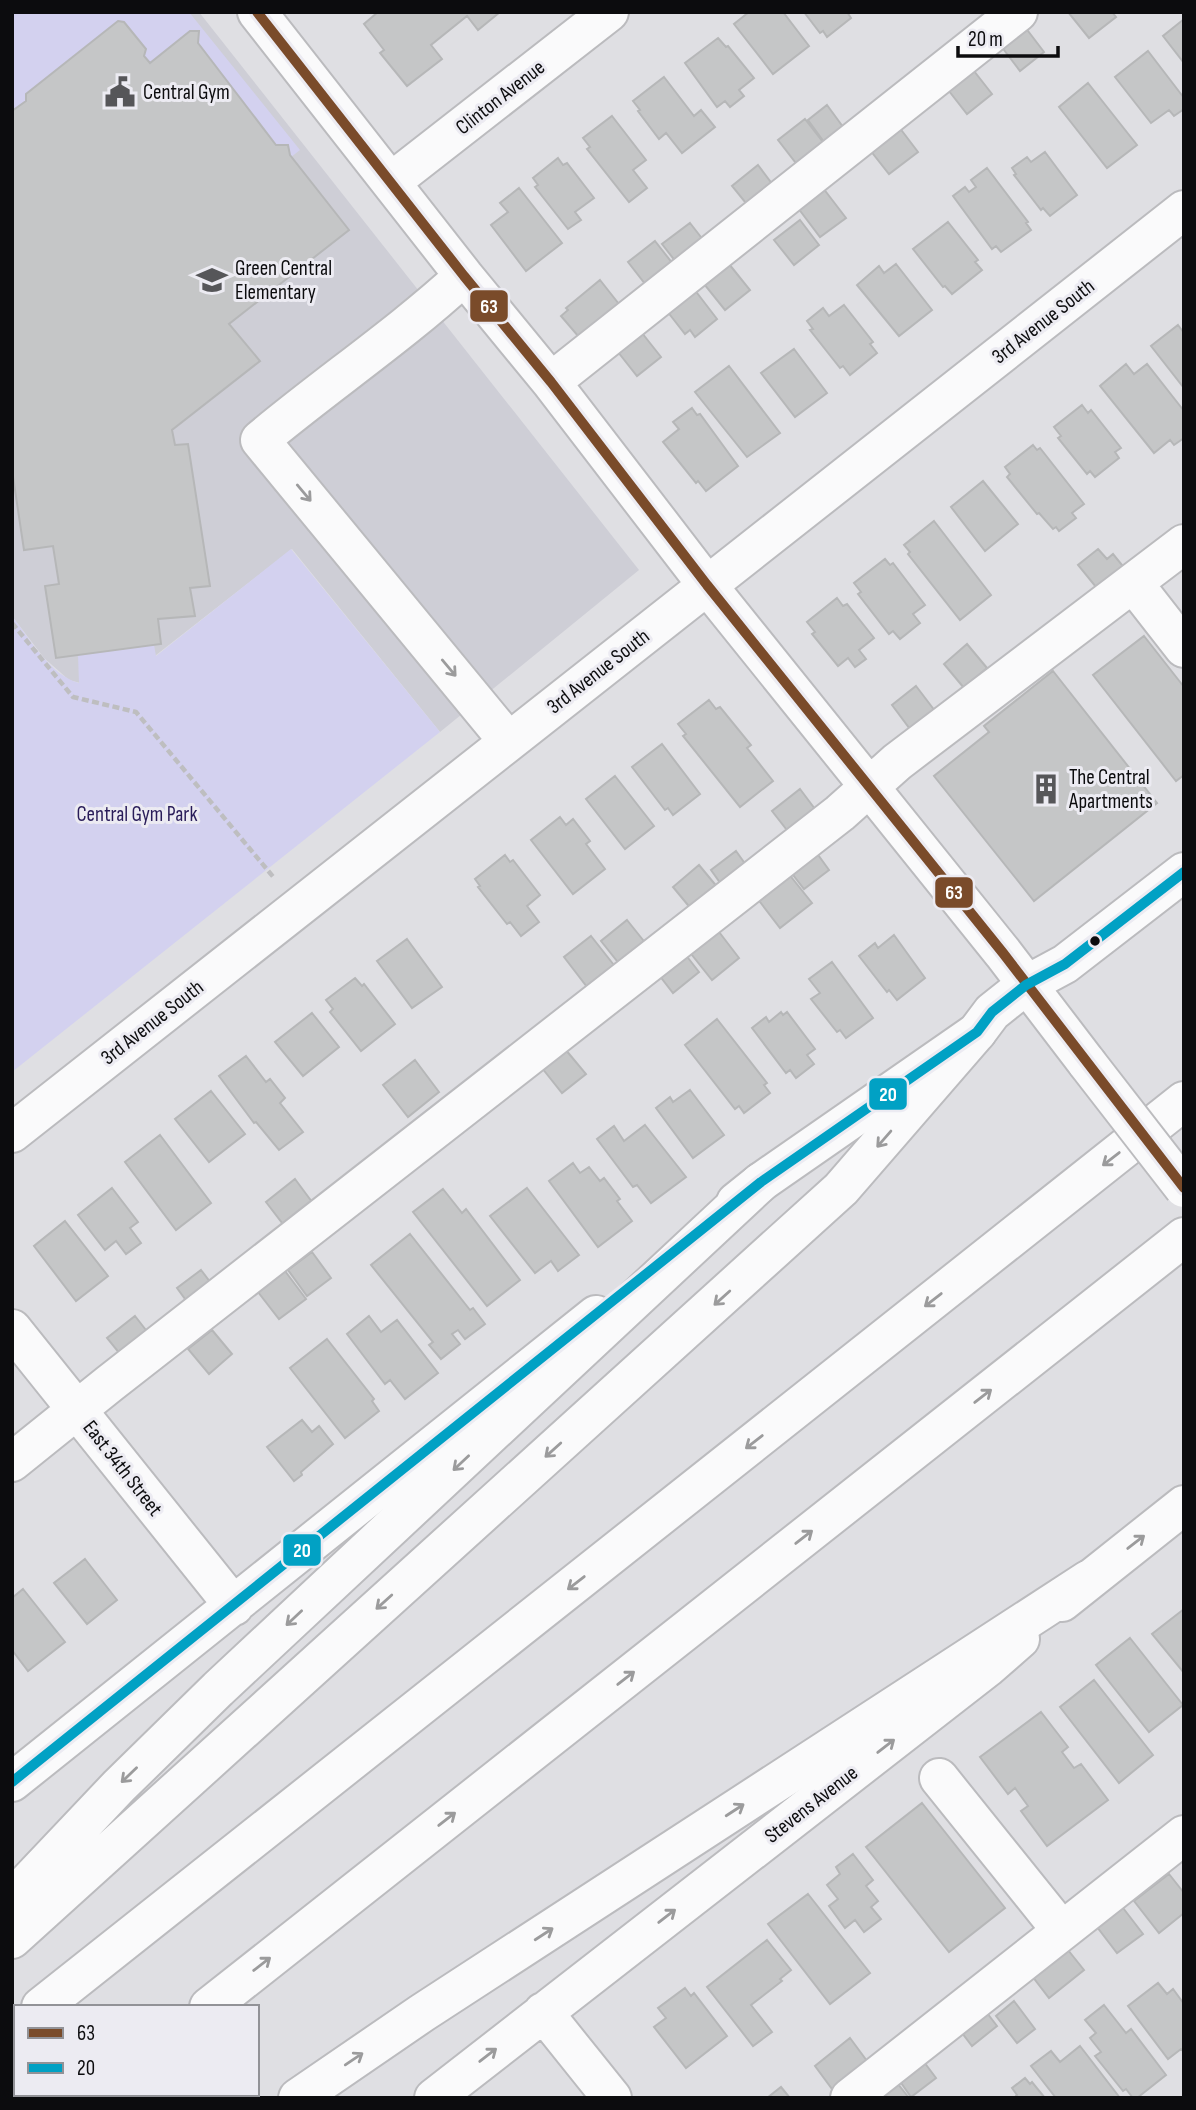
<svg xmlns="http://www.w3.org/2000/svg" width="1196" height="2110" viewBox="0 0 1196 2110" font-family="'Sofia Sans Condensed',sans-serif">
<rect width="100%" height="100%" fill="#dfdfe3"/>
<path fill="#ceced6" d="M12,12H199L639,570L440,732L292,549L110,691L69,680L44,658L12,616Z"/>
<path fill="#d3d1ef" d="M12,12H189L300,150L117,294L12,162Z
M291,549L440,732L12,1072V616C30,639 50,675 79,683L78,655L154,645L156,656Z"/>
<path fill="#c5c6c7" stroke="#b6b7b8" stroke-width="2" d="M378,12H500L478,30L467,16L431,45L442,59L407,86L380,53L384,50L364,24Z
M749,12H783L809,46L773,74L734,24Z
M804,12H847L851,18L827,37L823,31L820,33Z
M1068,12H1112L1116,17L1089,38Z
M1184,19V63L1163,36Z
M118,21L124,22L146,49L144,56L150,63L190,31H199L198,43L276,145H288L290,155L349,230L229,324L260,361L172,430L175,445L188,444L210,586L190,588L195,616L158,619L161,644L56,658L45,586L59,584L53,546L24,550L12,470V111L26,101V94Z
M1025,27L1044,52L1020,71L1001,46Z
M718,38L726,47L728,46L754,78L739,90L744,96L730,107L725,101L717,107L685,63Z
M1148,51L1184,98V109L1174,116L1169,110L1151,123L1115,77Z
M974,71L992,94L967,114L949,91Z
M664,77L694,116L701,110L715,127L682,153L666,133L659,139L638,111L640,110L633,101Z
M1088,83L1137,145L1107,168L1059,107Z
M827,105L846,131L827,146L808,120Z
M612,116L646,160L633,170L647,188L629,202L587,149L590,147L583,138Z
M805,119L826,146L799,167L778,140Z
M899,127L918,152L889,174L870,150Z
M1045,152L1077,195L1050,216L1043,208L1041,210L1014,175L1016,174L1012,168L1027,157L1031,162Z
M558,158L563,165L567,163L594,198L575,212L581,220L568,229L535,187L538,185L533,178Z
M758,165L779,193L754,213L732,186Z
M987,168L1028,222L1026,223L1031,230L1001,252L996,246L992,249L953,196L965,187L969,192L976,187L971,180Z
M519,188L562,243L526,271L491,225L508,212L500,203Z
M823,188L846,218L820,237L798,208Z
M800,220L819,245L794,265L774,240Z
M948,222L978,260L975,262L982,270L952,294L945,286L943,287L913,249Z
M690,223L711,250L683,271L662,244Z
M655,241L680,273L653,294L628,262Z
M729,264L750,290L725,310L704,284Z
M896,264L932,310L899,336L857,285L879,266L884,273Z
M600,280L626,313L584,343L561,316L568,310L566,308Z
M694,289L717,319L695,337L690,330L685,334L667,311Z
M844,305L873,342L870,344L877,353L850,375L843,366L840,368L810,330L813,329L807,321L823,308L829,316Z
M1178,325L1184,333V388L1151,346Z
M642,333L661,357L637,376L618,352Z
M794,349L827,393L795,417L761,373Z
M1126,364L1134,374L1147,364L1184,411V438L1174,445L1170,440L1154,453L1100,386Z
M729,366L780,433L747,457L695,392Z
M1082,405L1088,413L1091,410L1121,448L1115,452L1119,458L1095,477L1090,471L1087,474L1058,438L1061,436L1054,427Z
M692,408L697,415L700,414L738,466L706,491L698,481L696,483L663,442L679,429L673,422Z
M1033,445L1037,450L1040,448L1084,504L1072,513L1076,518L1059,531L1056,527L1053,529L1039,513L1037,514L1007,477L1010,474L1005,467Z
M983,481L1018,524L985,551L951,507Z
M934,521L991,595L960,620L908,554L910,552L904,545Z
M1098,549L1107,559L1113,554L1131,576L1105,598L1078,565Z
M885,559L890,565L893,563L925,605L913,614L920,623L900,639L893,631L889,634L858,594L861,592L854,583Z
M837,598L843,606L847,604L874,638L859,650L866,659L855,667L848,658L838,666L812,634L815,632L807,622Z
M1144,636L1184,687V775L1176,781L1093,675Z
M967,644L987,668L964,688L944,664Z
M1053,671L1157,803L1034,901L934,776L989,732L984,726Z
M916,686L935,711L910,729L892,705Z
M709,700L716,709L720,707L751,745L747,748L773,781L740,807L683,736L686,734L678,724Z
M662,744L700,794L673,815L668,808L665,810L632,767Z
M615,776L654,826L625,849L586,799Z
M800,789L821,817L794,839L772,811Z
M560,817L566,825L573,819L590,841L586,844L605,869L573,894L531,840Z
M736,851L751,872L726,891L711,870Z
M816,852L829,870L804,889L790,871Z
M505,855L510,862L513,860L540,895L527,906L539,922L521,936L510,922L507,924L478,887L480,886L475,879Z
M699,865L723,894L697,916L673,887Z
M788,873L812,903L780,928L757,898Z
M627,920L651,950L625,971L601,941Z
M716,928L739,958L712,980L688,950Z
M894,935L925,978L897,1000L889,990L887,992L859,956L875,943L878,948Z
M591,936L621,974L594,996L564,957Z
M407,939L442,987L412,1008L377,961Z
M685,954L699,972L673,993L659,975Z
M832,962L873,1018L846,1038L840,1030L837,1032L811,999L820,993L809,979Z
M355,978L362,986L364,984L395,1024L361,1051L330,1012L333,1009L326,1000Z
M781,1012L783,1015L787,1012L815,1049L807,1055L814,1064L796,1078L790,1070L786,1073L752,1028L766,1017L769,1022Z
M312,1013L339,1047L303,1076L275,1042Z
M717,1019L767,1083L764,1085L770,1093L744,1113L739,1106L735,1109L685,1045Z
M565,1049L586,1074L562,1093L542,1068Z
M246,1056L266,1082L270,1079L285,1098L280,1103L303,1132L279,1150L256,1122L254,1123L219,1076Z
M415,1060L439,1092L408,1117L383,1085Z
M690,1090L724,1135L693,1158L656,1108L670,1097L673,1102Z
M211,1091L245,1134L209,1162L175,1119Z
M645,1125L686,1177L651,1203L637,1185L633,1187L597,1139L614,1126L624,1141Z
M160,1135L211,1203L176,1230L125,1162Z
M573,1163L580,1173L589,1167L600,1181L604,1178L620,1199L617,1201L632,1221L598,1247L549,1181Z
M295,1179L315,1206L286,1228L266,1202Z
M112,1188L138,1222L130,1228L141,1243L126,1254L116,1241L105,1250L78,1215Z
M527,1188L579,1255L558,1271L551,1261L535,1273L490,1216Z
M443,1189L462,1213L466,1209L520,1280L487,1306L413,1212Z
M65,1221L108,1276L76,1301L34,1246Z
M410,1234L470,1310L473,1308L485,1324L465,1339L458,1330L452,1334L460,1344L441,1359L429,1345L433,1342L371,1265Z
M312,1252L331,1278L307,1296L288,1270Z
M201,1270L220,1295L196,1314L177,1288Z
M285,1271L306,1299L279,1319L258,1292Z
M135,1316L156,1343L129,1365L107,1338Z
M369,1316L381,1332L397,1320L438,1373L405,1399L390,1380L385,1384L347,1334Z
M212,1330L232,1354L209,1374L188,1349Z
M327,1339L374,1399L372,1401L379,1411L345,1438L290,1368Z
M302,1420L312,1432L319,1426L333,1444L301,1472L302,1475L294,1481L267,1447Z
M85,1559L117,1600L87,1624L54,1583Z
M23,1589L65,1642L28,1671L12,1650V1598Z
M1184,1609V1673L1152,1634Z
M1130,1638L1183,1705L1149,1732L1096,1665Z
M1094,1680L1153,1755L1119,1783L1060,1707Z
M1041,1712L1068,1747L1062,1752L1074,1768L1081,1764L1108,1800L1047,1846L1021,1811L1028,1806L1015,1788L1008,1794L980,1757Z
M922,1803L1005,1908L949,1952L866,1847Z
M853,1854L873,1880L866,1886L878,1901L871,1907L881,1919L864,1932L855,1920L845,1928L829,1906L838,1899L827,1885L840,1874L836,1867Z
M1169,1874L1184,1893V1913L1159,1933L1134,1901Z
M808,1894L870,1973L830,2004L768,1924Z
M1120,1904L1143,1934L1117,1953L1094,1923Z
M767,1940L791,1970L780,1979L782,1981L751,2005L772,2032L753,2046L707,1987Z
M1064,1945L1084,1970L1049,1998L1029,1972Z
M1158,1983L1167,1994L1173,1989L1184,2004V2052L1181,2049L1168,2059L1128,2006Z
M685,1988L691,1996L694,1993L727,2036L686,2068L654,2027L666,2018L658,2008Z
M1014,2001L1035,2029L1017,2043L996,2016Z
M1104,2005L1126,2033L1131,2029L1166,2075L1137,2098H1133L1126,2089L1123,2091L1095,2056L1101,2052L1090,2038L1096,2033L1085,2020Z
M984,2009L997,2026L972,2046L959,2029Z
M850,2038L870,2065L835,2093L815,2066Z
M1080,2046L1120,2098H1056L1031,2066L1051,2051L1060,2062Z
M921,2058L936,2078L911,2097L897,2077Z
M1025,2078L1030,2084L1032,2082L1045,2098H1014L1017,2095L1012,2088Z
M894,2079L909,2098H870Z
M781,2087L790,2098H767Z"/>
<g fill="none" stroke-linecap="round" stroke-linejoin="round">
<g stroke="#bbbbbe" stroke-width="42">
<path id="minor" d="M257,12L464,276L551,382L707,585L1003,953L1087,1063
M391,182L609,12
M464,276C400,335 327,384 260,440L508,741
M551,382L1018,12
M1134,584L1184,648
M12,1133L1184,210
M736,1202L761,1182L977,1032L992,1012L1026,985L1065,964L1184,872
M12,1329L234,1606
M12,1462L109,1384L840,813L897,762L1184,544
M1062,1602L1184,1505
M939,1778L1062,1931
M12,1782L596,1315
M543,2012L612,2098
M434,2098L988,1667L1020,1639
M850,2098L1184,1835"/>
</g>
<g stroke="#bbbbbe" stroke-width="42">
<path id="highway" d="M12,1899L119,1786L218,1689L761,1182
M12,1939L841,1189L977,1032
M41,2007L1184,1101
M209,2007L1184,1237
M12,2030L16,2027
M94,2098L98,2094
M298,2098L422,2013L1088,1580"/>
</g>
<path stroke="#bebec0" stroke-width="4.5" stroke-dasharray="7 3.5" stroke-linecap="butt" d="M12,623L73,697L136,712L275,879"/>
<use href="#minor" stroke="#fafafb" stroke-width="38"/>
<use href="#highway" stroke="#fafafb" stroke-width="38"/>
<g stroke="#bbbbbe" stroke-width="42" stroke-linecap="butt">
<path id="minor-bridge" d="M1087,1063L1184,1188"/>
</g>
<use href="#minor-bridge" stroke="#fafafb" stroke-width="38"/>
<g stroke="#ecebf2" stroke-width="16">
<path id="bus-1" d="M257,12L464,276L551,382L707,585L1003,953L1184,1188"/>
</g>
<g stroke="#ecebf2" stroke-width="16">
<path id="bus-2" d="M12,1782L761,1182L977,1032L992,1012L1026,985L1065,964L1184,872"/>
</g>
<use href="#bus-1" stroke="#7a4b2a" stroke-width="10"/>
<use href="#bus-2" stroke="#01a1c4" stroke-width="10"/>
</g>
<defs><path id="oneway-shaft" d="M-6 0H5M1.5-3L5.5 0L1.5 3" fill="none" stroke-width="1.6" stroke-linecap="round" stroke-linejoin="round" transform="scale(1.75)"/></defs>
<g stroke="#9b9b9c">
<use href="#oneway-shaft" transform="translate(304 493) rotate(50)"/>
<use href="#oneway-shaft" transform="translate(449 668) rotate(50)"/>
<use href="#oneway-shaft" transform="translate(884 1139) rotate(131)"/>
<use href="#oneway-shaft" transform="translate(1111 1159) rotate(142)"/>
<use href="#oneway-shaft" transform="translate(722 1298) rotate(138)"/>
<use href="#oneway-shaft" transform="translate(933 1300) rotate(142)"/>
<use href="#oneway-shaft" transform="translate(983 1396) rotate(-38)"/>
<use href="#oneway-shaft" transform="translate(754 1442) rotate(142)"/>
<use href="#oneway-shaft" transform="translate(553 1450) rotate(138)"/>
<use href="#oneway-shaft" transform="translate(461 1463) rotate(137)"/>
<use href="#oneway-shaft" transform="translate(804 1537) rotate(-38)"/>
<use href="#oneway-shaft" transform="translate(1136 1542) rotate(-38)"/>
<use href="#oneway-shaft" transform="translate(576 1583) rotate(142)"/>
<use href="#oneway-shaft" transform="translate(384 1602) rotate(138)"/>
<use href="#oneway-shaft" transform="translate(294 1618) rotate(137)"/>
<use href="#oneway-shaft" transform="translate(626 1678) rotate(-38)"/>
<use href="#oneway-shaft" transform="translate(886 1746) rotate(-38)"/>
<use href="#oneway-shaft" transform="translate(129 1775) rotate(136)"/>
<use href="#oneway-shaft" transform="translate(735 1810) rotate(-33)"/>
<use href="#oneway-shaft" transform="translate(447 1819) rotate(-38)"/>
<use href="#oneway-shaft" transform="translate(667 1916) rotate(-38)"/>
<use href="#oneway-shaft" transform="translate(544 1934) rotate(-33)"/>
<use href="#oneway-shaft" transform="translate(262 1964) rotate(-38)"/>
<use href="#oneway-shaft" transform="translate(488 2055) rotate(-38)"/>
<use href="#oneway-shaft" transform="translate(354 2059) rotate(-34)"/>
</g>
<defs>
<g id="civic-bare" transform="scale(2.415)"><path d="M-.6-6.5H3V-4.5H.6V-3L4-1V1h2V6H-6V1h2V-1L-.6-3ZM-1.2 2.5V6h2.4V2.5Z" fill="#565659" stroke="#ecebf2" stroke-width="2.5" paint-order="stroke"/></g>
<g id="school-bare" transform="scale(2.415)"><path d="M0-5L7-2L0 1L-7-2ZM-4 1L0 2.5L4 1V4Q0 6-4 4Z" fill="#565659" stroke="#ecebf2" stroke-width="2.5" paint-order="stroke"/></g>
<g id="building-bare" transform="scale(2.415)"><path d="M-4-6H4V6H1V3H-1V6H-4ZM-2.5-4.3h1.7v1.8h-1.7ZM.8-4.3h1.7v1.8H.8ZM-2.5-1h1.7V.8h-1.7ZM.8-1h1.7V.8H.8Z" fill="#565659" stroke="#ecebf2" stroke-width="2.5" paint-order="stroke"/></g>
</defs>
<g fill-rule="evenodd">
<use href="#civic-bare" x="120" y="92"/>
<use href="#school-bare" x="212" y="280"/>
<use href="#building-bare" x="1046" y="789"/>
</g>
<circle fill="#0c0c0e" stroke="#ecebf2" stroke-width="2.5" cx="1095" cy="941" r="6"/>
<g text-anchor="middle" stroke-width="6" stroke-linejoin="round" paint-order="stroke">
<g font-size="21" fill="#0c0c0e" stroke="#ecebf2" text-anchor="start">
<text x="143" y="99">Central Gym</text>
<text x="235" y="275">Green Central<tspan x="235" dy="24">Elementary</tspan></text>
<text x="1069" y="784">The Central<tspan x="1069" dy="24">Apartments</tspan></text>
</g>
<g font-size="21" fill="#0c0c0e" stroke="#ecebf2">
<text transform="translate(500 97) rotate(-38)" y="7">Clinton Avenue</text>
<text transform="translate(1043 321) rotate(-38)" y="7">3rd Avenue South</text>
<text transform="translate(598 671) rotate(-38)" y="7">3rd Avenue South</text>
<text transform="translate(152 1022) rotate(-38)" y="7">3rd Avenue South</text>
<text transform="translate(123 1468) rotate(52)" y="7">East 34th Street</text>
<text transform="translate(811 1804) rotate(-38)" y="7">Stevens Avenue</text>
</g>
<g font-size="21" fill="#291c59" stroke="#ecebf2">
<text x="137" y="821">Central Gym Park</text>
</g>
</g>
<g stroke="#ecebf2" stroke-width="2.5">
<rect x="469" y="289" width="40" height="34" rx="7" fill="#7a4b2a"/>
<rect x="934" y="876" width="40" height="33" rx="7" fill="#7a4b2a"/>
<rect x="868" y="1077" width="40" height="34" rx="7" fill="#01a1c4"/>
<rect x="282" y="1533" width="40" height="34" rx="7" fill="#01a1c4"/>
</g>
<g font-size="19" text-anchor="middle" font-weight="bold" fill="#fff">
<text x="489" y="313">63</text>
<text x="954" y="899">63</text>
<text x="888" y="1101">20</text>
<text x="302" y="1557">20</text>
</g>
<rect width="1196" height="2110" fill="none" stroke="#0c0c0e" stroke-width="28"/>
<rect x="14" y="2005" width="245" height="91" fill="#ecebf2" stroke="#929297" stroke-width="2"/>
<rect x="28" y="2028" width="35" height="10" fill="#7a4b2a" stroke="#929297" stroke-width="2"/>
<text x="77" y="2040" font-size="21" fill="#0c0c0e">63</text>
<rect x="28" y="2063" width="35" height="10" fill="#01a1c4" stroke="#929297" stroke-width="2"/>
<text x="77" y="2075" font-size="21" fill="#0c0c0e">20</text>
<path d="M958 46v10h100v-10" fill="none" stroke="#0c0c0e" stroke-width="3.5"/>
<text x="968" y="46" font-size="21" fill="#0c0c0e" stroke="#ecebf2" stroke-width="5" paint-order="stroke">20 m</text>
</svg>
